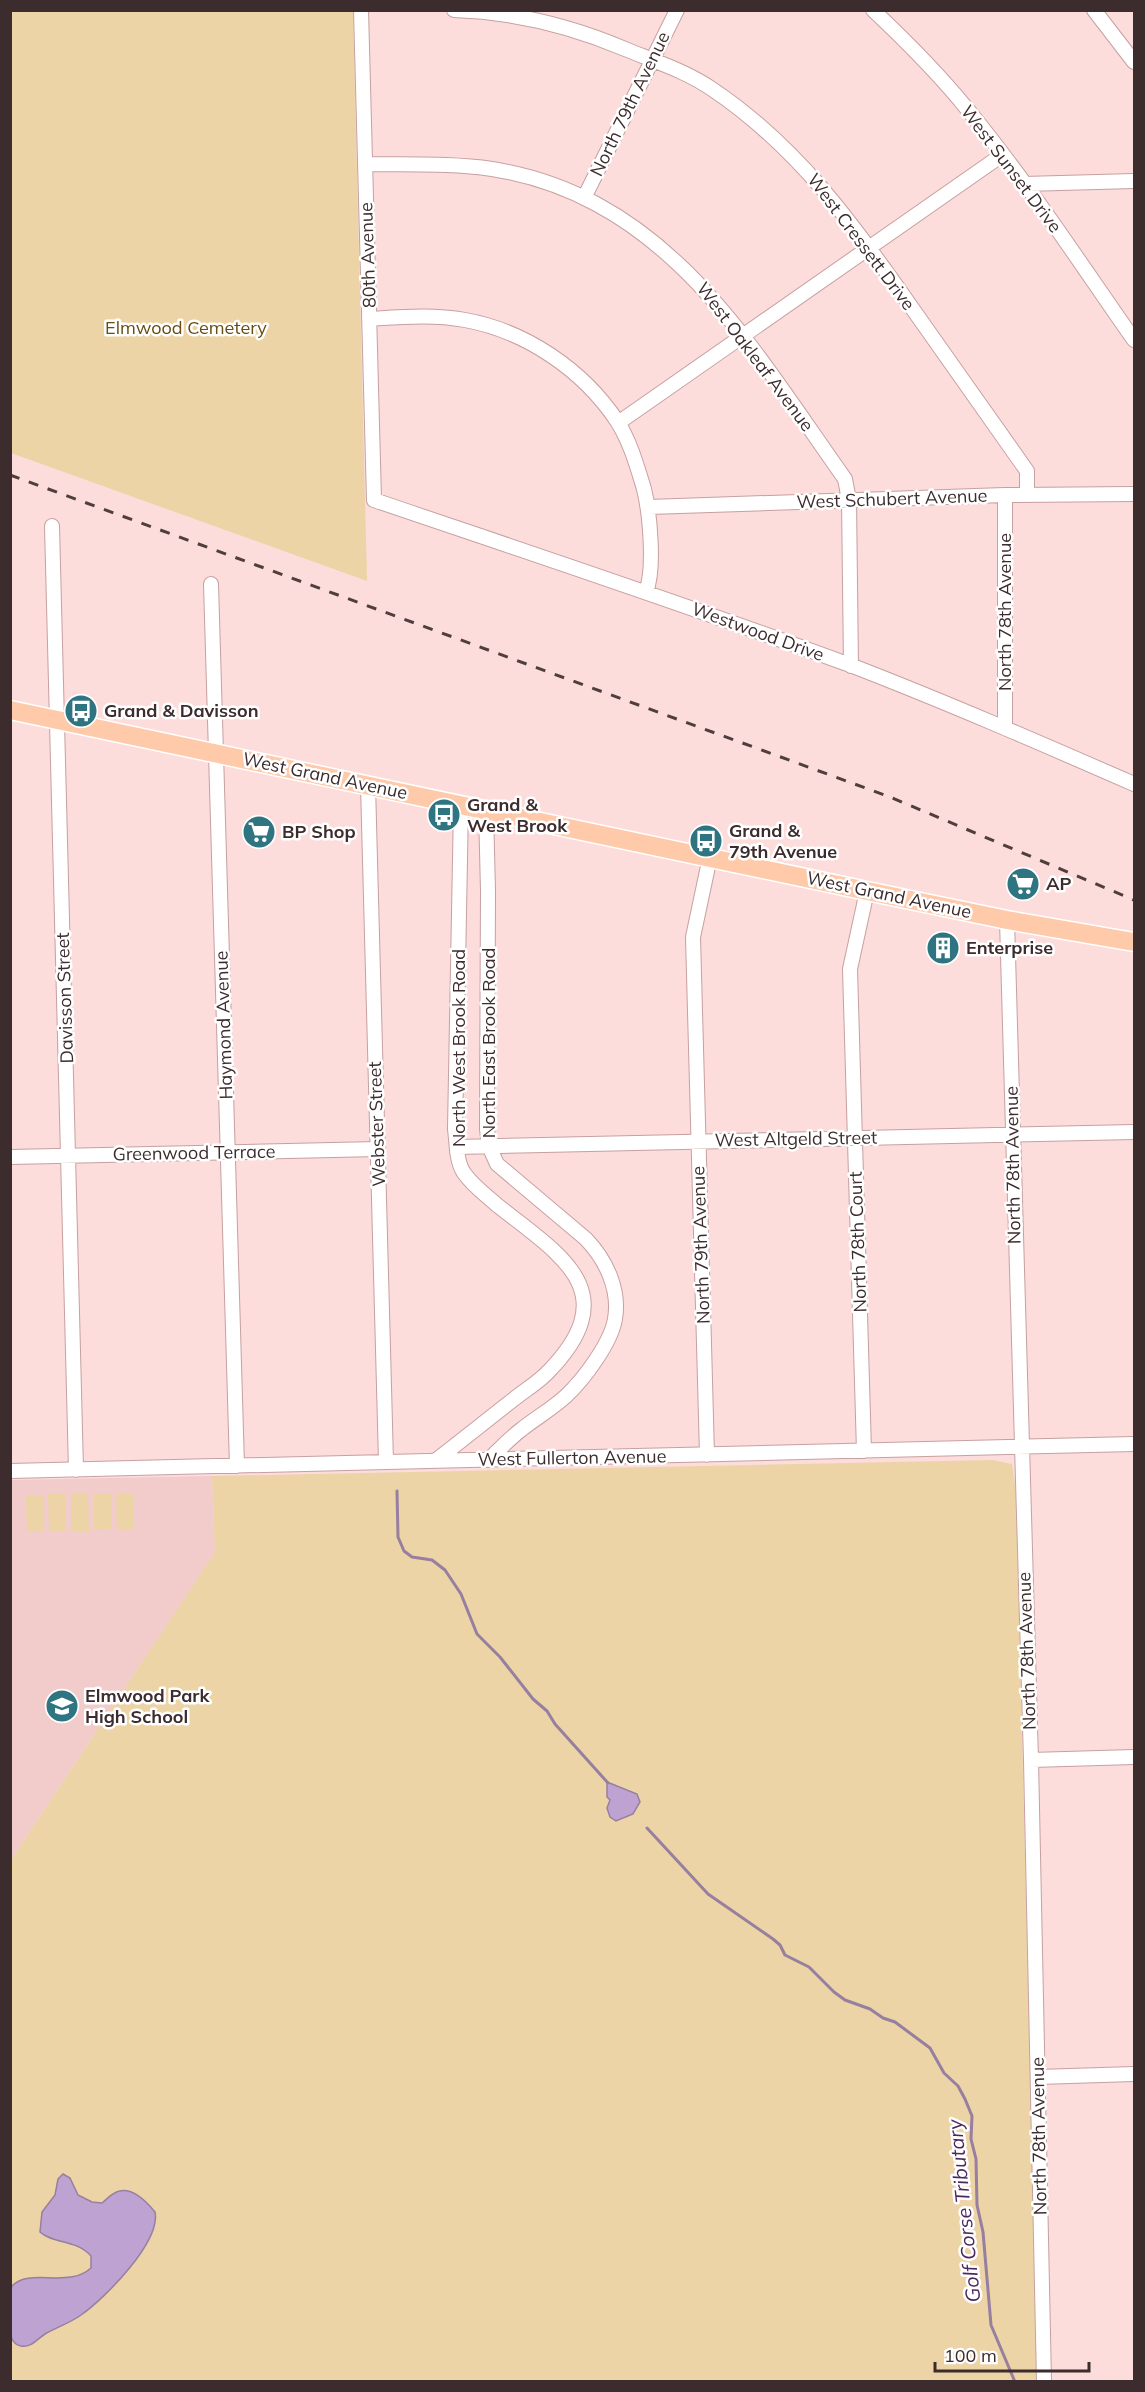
<svg xmlns="http://www.w3.org/2000/svg" width="1145" height="2392" viewBox="0 0 1145 2392" font-family="Mulish,sans-serif">
<rect width="100%" height="100%" fill="#fddcdc"/>
<path fill="#f2cbcb" d="M212,1476L215,1552L11,1860V1480Z"/>
<path fill="#ecd4a6" d="M10,11H353L367,581L11,453Z
M992,1460L1012,1464L1016,1491L1038,2381L11,2382V1860L215,1552L212,1476Z
M94,1493H111V1530H94Z
M116,1493H133L134,1530H117Z
M48,1494H66V1531H49Z
M71,1494H88L89,1531H72Z
M26,1495H43L44,1532H27Z"/>
<path fill="#bea3d2" stroke="#977fa0" stroke-width="1.5" d="M607,1782L637,1794L640,1802L633,1814L616,1821L610,1817L607,1808L610,1800L607,1797Z
M63,2174L70,2178L78,2195L92,2202L102,2203C106,2200 109,2196 113,2194C129,2183 146,2201 155,2212C161,2242 104,2299 81,2315C70,2323 57,2327 45,2334C37,2339 31,2348 21,2346C10,2344 10,2332 10,2323C10,2312 8,2297 12,2286C30,2267 68,2289 91,2268V2256C76,2239 53,2244 40,2232L42,2212L55,2195L58,2179Z"/>
<g fill="none" stroke-linecap="round" stroke-linejoin="round">
<path stroke="#977fa0" stroke-width="3" d="M397,1491L398,1537L404,1551L412,1557L432,1560L445,1570L461,1594L477,1634L500,1657L533,1699L547,1711L555,1724L608,1783
M647,1828L708,1894L773,1939L780,1945L785,1955L809,1967L834,1992L845,2000L870,2009L883,2018L895,2022L930,2048L944,2073L958,2086L965,2099L972,2116L971,2139L976,2159L977,2205L983,2232L991,2325L1015,2382"/>
<g stroke="#c7a0a0" stroke-width="16">
<path id="minor" d="M361,10L374,500C533,554 693,607 850,665C946,702 1040,743 1134,784
M454,10C513,12 571,26 625,49C654,61 686,71 712,89C797,146 854,225 912,308C950,362 989,417 1027,471V495
M873,10C907,42 939,74 968,110C1028,183 1080,263 1134,340
M1094,10L1134,62
M365,164C408,165 450,163 492,169C668,197 751,347 845,479L849,500L851,666
M1024,184L1134,181
M584,198L677,10
M369,319C401,317 433,314 465,320C526,331 583,370 617,421C630,441 637,466 644,489C650,514 655,569 646,592
M618,423L1002,155
M649,507L1005,495L1134,494
M52,526L76,1470
M211,584L237,1466
M1005,728V495
M368,785L386,1462
M486,810L488,891L487,1129L489,1146L497,1164L586,1239C606,1260 620,1289 615,1319C611,1343 584,1379 566,1396C553,1408 536,1418 522,1429C510,1438 499,1450 488,1460
M1007,920L1031,1760L1044,2382
M457,1147L1134,1132
M10,1157L378,1149
M864,1451L850,969L867,891
M707,1455L693,937L710,857
M435,1461C461,1441 487,1420 514,1399C525,1390 539,1382 549,1371C626,1291 560,1255 497,1205C486,1195 473,1186 464,1173C456,1161 457,1144 455,1129L461,805
M10,1471L1134,1444
M1031,1760L1134,1757
M1038,2077L1134,2074"/>
</g>
<g stroke="#fff" stroke-width="21">
<path id="major" d="M10,710L867,891L1007,920L1134,942"/>
</g>
<use href="#minor" stroke="#fff" stroke-width="14"/>
<use href="#major" stroke="#fecaaa" stroke-width="18"/>
<path stroke="#503e3f" stroke-width="3" stroke-dasharray="10 10" stroke-linecap="butt" d="M10,475L890,797L1134,900"/>
</g>
<defs>
<g id="bus-disc" transform="scale(1.725)"><circle r="9.5" fill="#2e7481" stroke="#fff"/><path d="M-5-6H5V4H4V6H2V4H-2V6H-4V4H-5ZM-3.5-4V0h7V-4ZM-3.5 1.2v1.5H-2V1.2ZM2 1.2v1.5H3.5V1.2Z" fill="#fff"/></g>
<g id="supermarket-disc" transform="scale(1.725)"><circle r="9.5" fill="#2e7481" stroke="#fff"/><path d="M-6-5.5h2.5l.6 2H6L4.5 2H-2.5L-4.4-4H-6ZM-1.5 3.2a1.3 1.3 0 1 0 .1 0ZM3 3.2a1.3 1.3 0 1 0 .1 0Z" fill="#fff"/></g>
<g id="building-disc" transform="scale(1.725)"><circle r="9.5" fill="#2e7481" stroke="#fff"/><path d="M-4-6H4V6H1V3H-1V6H-4ZM-2.5-4.3h1.7v1.8h-1.7ZM.8-4.3h1.7v1.8H.8ZM-2.5-1h1.7V.8h-1.7ZM.8-1h1.7V.8H.8Z" fill="#fff"/></g>
<g id="school-disc" transform="scale(1.725)"><circle r="9.5" fill="#2e7481" stroke="#fff"/><path d="M0-5L7-2L0 1L-7-2ZM-4 1L0 2.5L4 1V4Q0 6-4 4Z" fill="#fff"/></g>
</defs>
<g fill-rule="evenodd">
<use href="#bus-disc" x="81" y="711"/>
<use href="#bus-disc" x="444" y="815"/>
<use href="#supermarket-disc" x="259" y="832"/>
<use href="#bus-disc" x="706" y="841"/>
<use href="#supermarket-disc" x="1023" y="884"/>
<use href="#building-disc" x="943" y="948"/>
<use href="#school-disc" x="62" y="1706"/>
</g>
<g text-anchor="middle" stroke-width="5" stroke-linejoin="round" paint-order="stroke">
<g font-size="18" fill="#3c2c2d" stroke="#fff">
<text transform="translate(630 104) rotate(-64)" y="6">North 79th Avenue</text>
<text transform="translate(1011 169) rotate(53)" y="6">West Sunset Drive</text>
<text transform="translate(861 242) rotate(53)" y="6">West Cressett Drive</text>
<text transform="translate(368 255) rotate(-92)" y="6">80th Avenue</text>
<text transform="translate(755 357) rotate(53)" y="6">West Oakleaf Avenue</text>
<text transform="translate(892 499) rotate(-2)" y="6">West Schubert Avenue</text>
<text transform="translate(1005 612) rotate(-90)" y="6">North 78th Avenue</text>
<text transform="translate(758 632) rotate(20)" y="6">Westwood Drive</text>
<text transform="translate(325 776) rotate(12)" y="6">West Grand Avenue</text>
<text transform="translate(889 895) rotate(12)" y="6">West Grand Avenue</text>
<text transform="translate(65 998) rotate(-92)" y="6">Davisson Street</text>
<text transform="translate(224 1025) rotate(-92)" y="6">Haymond Avenue</text>
<text transform="translate(489 1043) rotate(-90)" y="6">North East Brook Road</text>
<text transform="translate(459 1048) rotate(-90)" y="6">North West Brook Road</text>
<text transform="translate(377 1124) rotate(-92)" y="6">Webster Street</text>
<text transform="translate(796 1139) rotate(-1)" y="6">West Altgeld Street</text>
<text transform="translate(194 1153) rotate(-1)" y="6">Greenwood Terrace</text>
<text transform="translate(1013 1165) rotate(-91)" y="6">North 78th Avenue</text>
<text transform="translate(858 1242) rotate(-92)" y="6">North 78th Court</text>
<text transform="translate(701 1245) rotate(-92)" y="6">North 79th Avenue</text>
<text transform="translate(572 1458) rotate(-1)" y="6">West Fullerton Avenue</text>
<text transform="translate(1027 1651) rotate(-92)" y="6">North 78th Avenue</text>
<text transform="translate(1039 2136) rotate(-91)" y="6">North 78th Avenue</text>
</g>
<g font-size="18" fill="#664d11" stroke="#fff">
<text x="186" y="334">Elmwood Cemetery</text>
</g>
<g font-size="18" font-weight="bold" fill="#3c2c2d" stroke="#fff" text-anchor="start">
<text x="104" y="717">Grand &amp; Davisson</text>
<text x="467" y="811">Grand &amp;<tspan x="467" dy="21">West Brook</tspan></text>
<text x="729" y="837">Grand &amp;<tspan x="729" dy="21">79th Avenue</tspan></text>
<text x="282" y="838">BP Shop</text>
<text x="1046" y="890">AP</text>
<text x="966" y="954">Enterprise</text>
<text x="85" y="1702">Elmwood Park<tspan x="85" dy="21">High School</tspan></text>
</g>
<g font-size="20" font-style="italic" fill="#4b2861" stroke="#fff">
<text transform="translate(964 2211) rotate(-96)" y="7">Golf Corse Tributary</text>
</g>
</g>
<rect width="1145" height="2392" fill="none" stroke="#3c2c2d" stroke-width="24"/>
<path d="M935 2362v9h154v-9" fill="none" stroke="#3c2c2d" stroke-width="3"/>
<text x="944" y="2362" font-size="18" fill="#3c2c2d" stroke="#ffffff" stroke-width="4.5" paint-order="stroke">100 m</text>
</svg>
